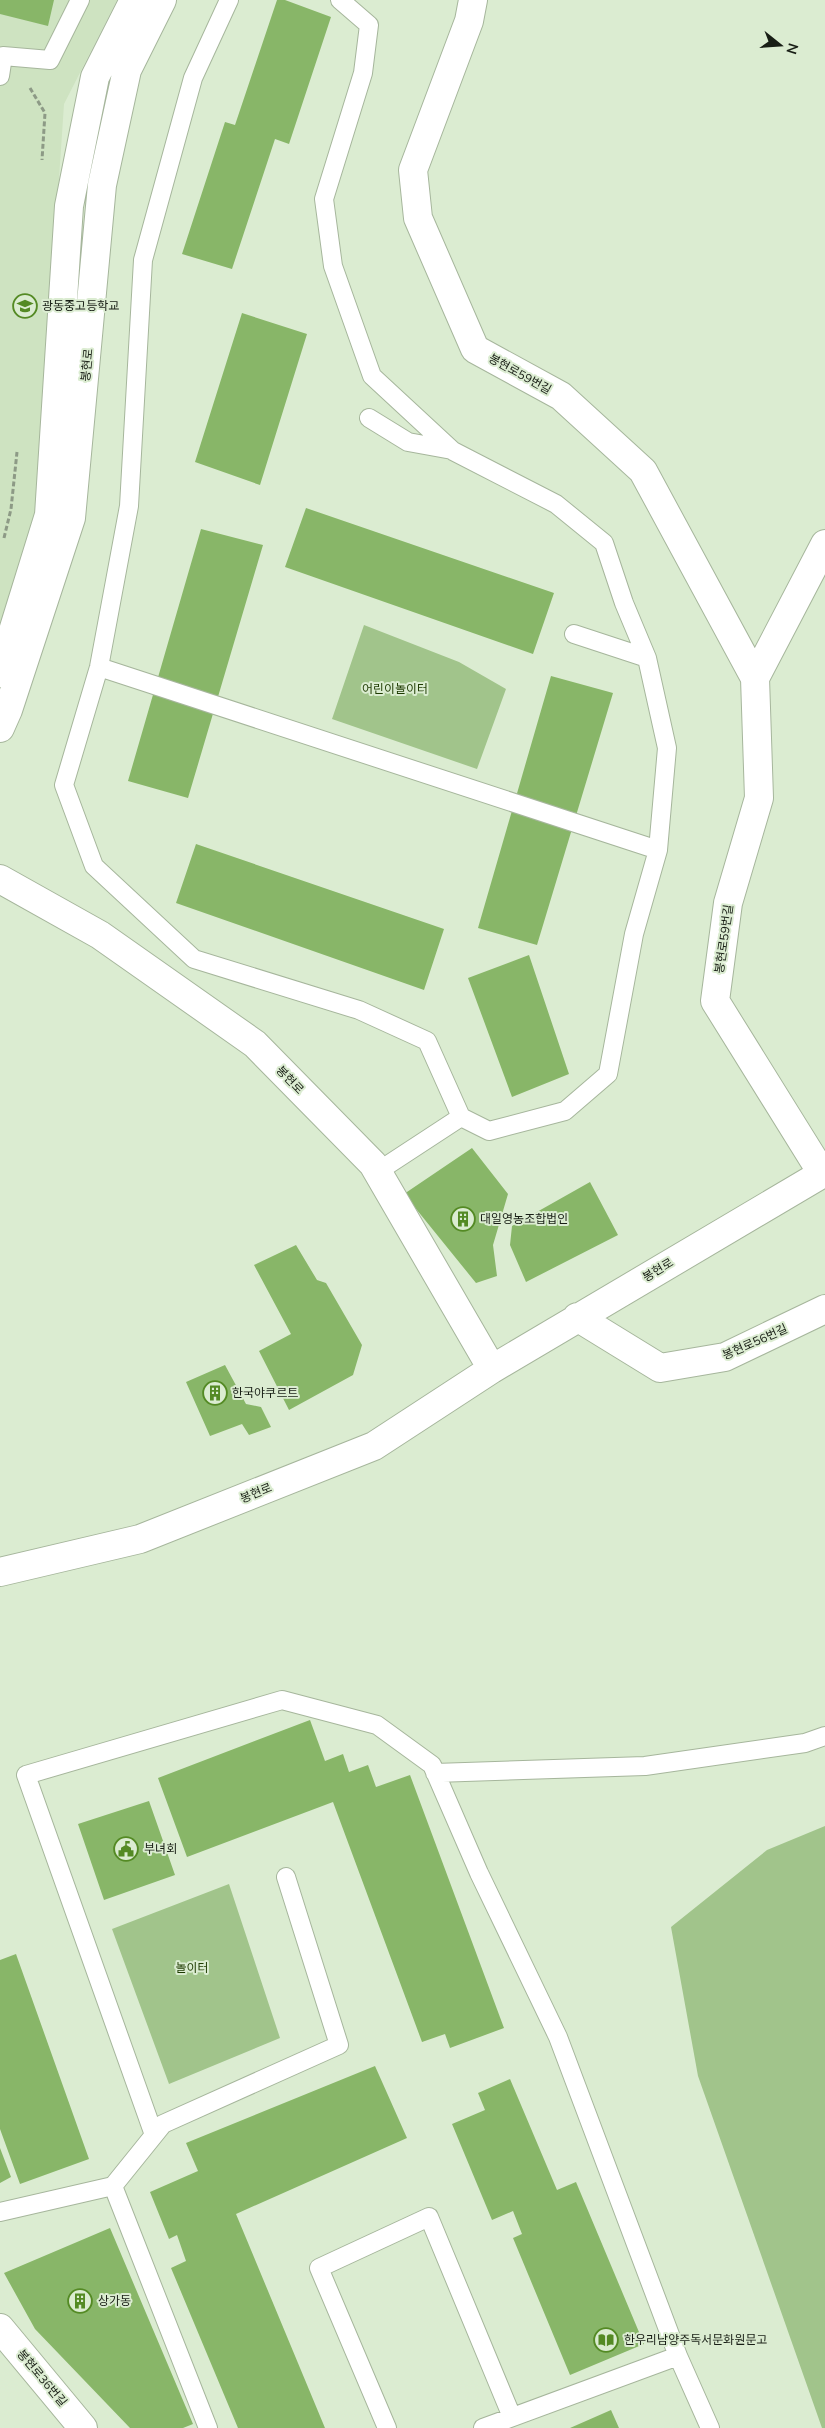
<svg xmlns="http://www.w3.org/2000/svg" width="825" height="2428" viewBox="0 0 825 2428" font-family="Mulish,'Noto Sans KR',sans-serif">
<rect width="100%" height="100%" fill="#dbecd1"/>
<path fill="#cee3c1" d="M0,0H117L64,104L37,508L0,637Z"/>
<path fill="#a1c48b" d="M364,625L459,662L506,689L477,769L332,719Z
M825,1826V2428H822L698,2076L671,1927L767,1850Z
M229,1884L280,2038L169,2084L112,1929Z"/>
<path fill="#88b668" d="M0,0H54L48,26L0,14Z
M277,0H285L331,17L289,144L275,139L232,269L182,254L225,122L235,125Z
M242,313L307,334L260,485L195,462Z
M306,508L554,593L533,654L285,567Z
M201,529L263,545L188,798L128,781Z
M551,676L613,693L537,945L478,928Z
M196,844L444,929L424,990L176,903Z
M529,955L569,1074L512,1097L468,978Z
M472,1148L508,1194L493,1245L497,1276L476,1283L404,1194Z
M590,1182L618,1235L526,1282L510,1245L512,1226Z
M296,1245L317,1280L326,1283L362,1345L353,1375L289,1410L259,1351L291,1334L254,1265Z
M225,1365L246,1404L261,1407L271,1427L249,1435L242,1424L210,1436L186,1382Z
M310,1720L325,1761L343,1754L349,1772L368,1765L376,1787L410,1775L504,2028L450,2048L445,2034L422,2042L333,1802L187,1857L158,1778Z
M149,1801L175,1875L104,1900L78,1824Z
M16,1954L89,2159L20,2184L0,2129V1960Z
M375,2066L407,2138L236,2214L325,2428H238L171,2268L186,2261L177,2235L169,2239L150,2192L198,2171L186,2143Z
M510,2079L557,2190L576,2182L644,2344L570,2375L513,2238L522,2234L513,2211L492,2220L452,2124L485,2110L478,2093Z
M0,2148L11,2177L0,2183Z
M110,2228L193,2424L183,2428H130L35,2329L4,2273Z
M611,2410L619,2428H570Z"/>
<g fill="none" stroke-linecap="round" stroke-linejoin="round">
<g stroke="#a6b69c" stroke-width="20">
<path id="lane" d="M229,0L193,78L143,260L129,506L99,667L64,785L94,866L194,959L359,1010L427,1041L461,1117L489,1131L565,1111L608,1074L634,934L658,850L667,748L647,658L624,603L604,543L556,504L453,451L372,376L333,266L324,199L363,73L369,25L340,0
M0,76L3,56L50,60L80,0
M369,418L408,442L452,450
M574,634L647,658
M99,667L658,850
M377,1172L461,1117
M435,1773L645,1766L805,1743L825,1736
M154,2135L26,1775L282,1700L377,1725L432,1765L479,1873L558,2037L678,2356L710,2428
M113,2186L208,2428
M0,2212L113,2186L163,2124L339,2045L286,1877
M387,2428L319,2268L429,2217L512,2417
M483,2428L678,2356"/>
</g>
<g stroke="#a6b69c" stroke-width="30">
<path id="street" d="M473,0L469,21L413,170L418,218L475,349L561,396L643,471L755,678L759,798L728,903L715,1001L822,1173
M0,673L49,515L69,206L95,77L134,0
M755,678L825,544
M0,728L8,710L71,518L102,185L127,70L162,0
M0,879L100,935L255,1044L373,1164L492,1369
M577,1317L660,1368L725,1357L825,1309
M0,1572L140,1539L374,1446L492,1369L825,1172
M0,2328L83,2428"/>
</g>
<path stroke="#8d9a86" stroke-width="3" stroke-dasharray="5 2.5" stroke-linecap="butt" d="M30,88L45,113L42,160
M4,538L11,509L17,452"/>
<use href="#lane" stroke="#fff" stroke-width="18"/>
<use href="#street" stroke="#fff" stroke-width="28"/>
</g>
<defs>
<g id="school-ring" transform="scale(1.25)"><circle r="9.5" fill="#dbecd1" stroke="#548a24" stroke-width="1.5"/><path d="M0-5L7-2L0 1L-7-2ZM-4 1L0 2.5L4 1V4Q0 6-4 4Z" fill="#548a24"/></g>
<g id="building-ring" transform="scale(1.25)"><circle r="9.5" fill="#dbecd1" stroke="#548a24" stroke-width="1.5"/><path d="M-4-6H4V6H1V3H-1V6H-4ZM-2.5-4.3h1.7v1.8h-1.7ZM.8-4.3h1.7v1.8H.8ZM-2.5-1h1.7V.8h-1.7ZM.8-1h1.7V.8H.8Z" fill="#548a24"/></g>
<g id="civic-ring" transform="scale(1.25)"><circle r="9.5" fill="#dbecd1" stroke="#548a24" stroke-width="1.5"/><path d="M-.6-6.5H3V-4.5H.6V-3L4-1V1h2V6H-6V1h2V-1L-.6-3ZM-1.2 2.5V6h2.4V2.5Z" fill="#548a24"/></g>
<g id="library-ring" transform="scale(1.25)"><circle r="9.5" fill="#dbecd1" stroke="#548a24" stroke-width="1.5"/><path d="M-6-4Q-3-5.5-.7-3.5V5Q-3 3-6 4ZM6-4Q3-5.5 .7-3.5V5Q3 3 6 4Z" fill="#548a24"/></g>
</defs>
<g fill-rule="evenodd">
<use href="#school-ring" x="25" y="306"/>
<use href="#building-ring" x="463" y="1219"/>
<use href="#building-ring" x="215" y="1393"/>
<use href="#civic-ring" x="126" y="1849"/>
<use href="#building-ring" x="80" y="2301"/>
<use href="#library-ring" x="606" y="2340"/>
</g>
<g text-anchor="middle" stroke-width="4" stroke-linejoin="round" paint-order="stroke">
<g font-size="12" fill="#181e15" stroke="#dbecd1" text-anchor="start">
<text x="42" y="310">광동중고등학교</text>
<text x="480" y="1223">대일영농조합법인</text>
<text x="232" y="1397">한국야쿠르트</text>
<text x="144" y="1853">부녀회</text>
<text x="98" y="2305">상가동</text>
<text x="624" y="2344">한우리남양주독서문화원문고</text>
</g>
<g font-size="12" fill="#181e15" stroke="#dbecd1">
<text transform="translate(87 365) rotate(-84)" y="4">봉현로</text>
<text transform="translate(520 374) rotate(29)" y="4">봉현로59번길</text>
<text transform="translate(724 939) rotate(-82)" y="4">봉현로59번길</text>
<text transform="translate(290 1080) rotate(46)" y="4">봉현로</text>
<text transform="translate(658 1270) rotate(-31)" y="4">봉현로</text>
<text transform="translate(755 1342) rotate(-24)" y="4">봉현로56번길</text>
<text transform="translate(256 1493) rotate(-22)" y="4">봉현로</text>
<text transform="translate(42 2378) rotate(50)" y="4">봉현로36번길</text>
</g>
<g font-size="12" fill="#1d3a01" stroke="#dbecd1">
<text x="395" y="693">어린이놀이터</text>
<text x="192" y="1972">놀이터</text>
</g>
</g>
<g transform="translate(780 45) rotate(107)" stroke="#dbecd1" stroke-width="4" paint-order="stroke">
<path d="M0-4L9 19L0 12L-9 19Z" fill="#181e15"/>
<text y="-8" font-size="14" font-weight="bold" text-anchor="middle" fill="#181e15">N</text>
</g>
</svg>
